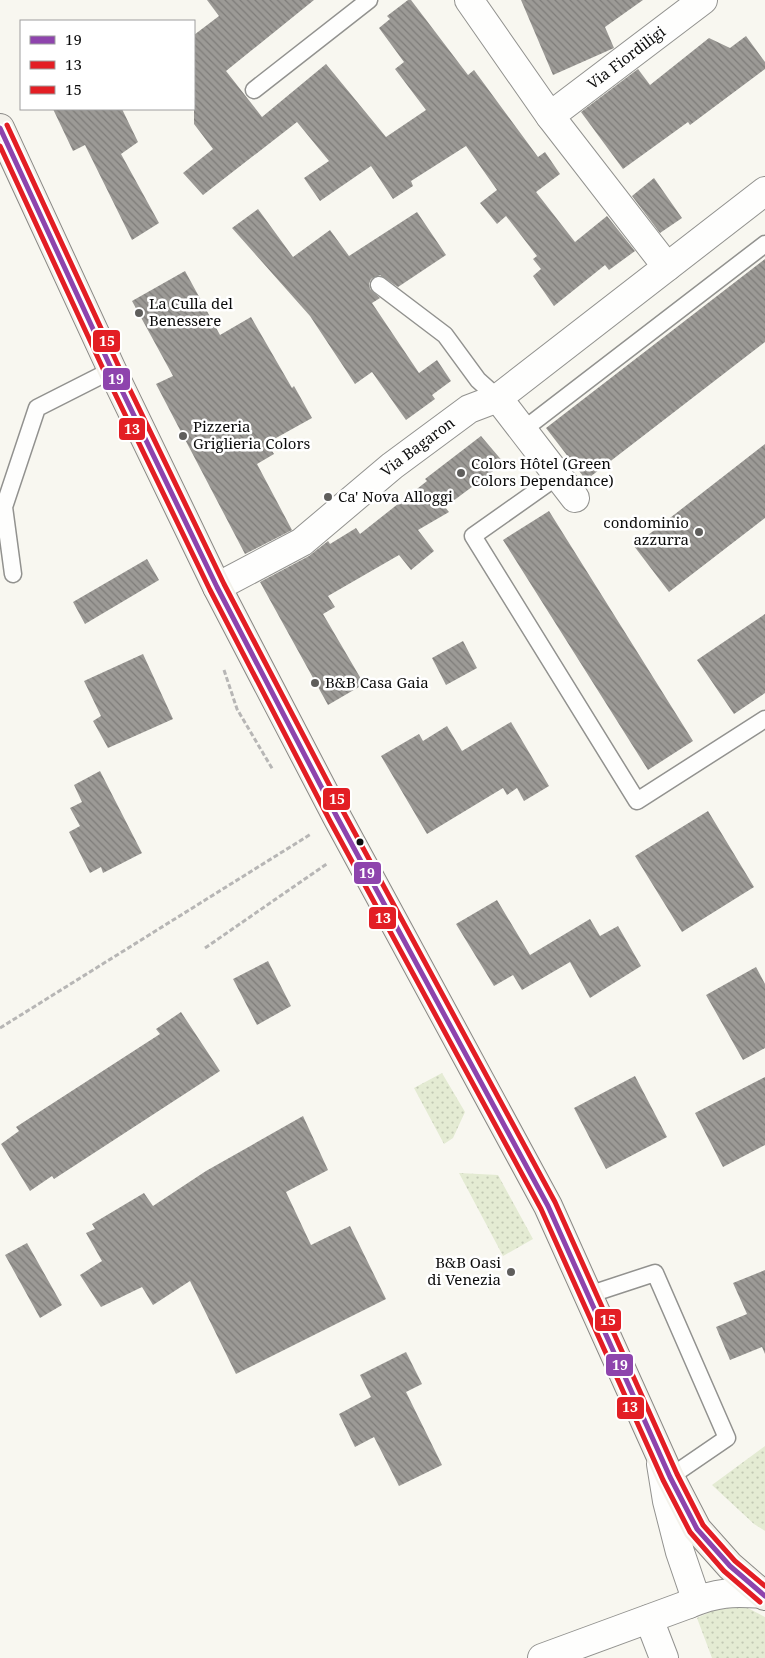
<svg xmlns="http://www.w3.org/2000/svg" width="765" height="1658" viewBox="0 0 765 1658" font-family="'Noto Serif',serif">
<defs>
<pattern id="grass-dots" width="8" height="8" patternUnits="userSpaceOnUse" patternTransform="scale(1.25)"><rect width="8" height="8" fill="#e4ebd3"/><path d="M2 2h.1M6 6h.1" fill="none" stroke="#c2c8b4" stroke-width="1.8" stroke-linecap="round"/></pattern>
<pattern id="building-back-hatch" width="6" height="6" patternUnits="userSpaceOnUse" patternTransform="scale(1.25)"><rect width="6" height="6" fill="#9c9a96"/><path d="M-1 5l2 2M0 0l6 6M5-1l2 2" fill="none" stroke="#7e7c79"/></pattern>
</defs>
<rect width="100%" height="100%" fill="#f8f7f0"/>
<path fill="url(#grass-dots)" d="M442,1073L465,1112L453,1138L444,1144L414,1088Z
M459,1173L498,1175L533,1239L503,1256Z
M765,1446V1531L754,1524L712,1485Z
M725,1605L744,1606L765,1617V1658H712L697,1618Z"/>
<path fill="url(#building-back-hatch)" d="M207,0H314L226,71L262,117L326,64L386,137L426,110L395,69L404,62L379,28L390,19L387,16L408,0H411L468,75L474,70L538,157L545,152L560,174L536,192L575,242L607,216L635,251L609,270L605,265L554,306L533,276L541,269L533,259L537,256L506,216L497,224L480,203L497,190L466,146L411,181L413,186L393,199L371,166L320,201L304,178L329,161L297,122L203,195L183,173L213,149L194,124V35L219,16Z
M521,0H643L605,27L614,48L553,75Z
M746,36L765,62V69L690,125L688,122L623,169L581,112L638,69L650,85L709,38L730,48Z
M53,109H122L138,142L121,154L159,223L132,240L85,145L73,151Z
M654,178L682,218L660,233L632,196Z
M258,209L293,257L330,230L349,256L417,212L446,255L398,287L380,275L371,279L369,284L370,289L380,298L372,303L419,373L437,360L451,381L432,395L435,399L406,420L372,372L355,384L310,316L232,228Z
M765,259V342L586,480L546,428Z
M185,271L220,335L251,317L292,388L294,386L312,418L267,443L274,454L257,464L292,530L245,554L156,384L173,376L132,301Z
M481,436L504,463L445,507L449,512L418,530L434,551L411,570L399,555L328,596L335,607L323,614L364,684L328,705L260,582L309,556L328,541L330,544L356,528L360,534L427,481L425,479Z
M765,444V518L669,592L634,546Z
M549,511L693,741L648,770L503,540Z
M147,559L159,580L85,624L73,602Z
M765,614V693L734,714L697,660Z
M463,641L477,668L446,685L432,658Z
M143,654L173,719L108,748L93,721L101,716L84,681Z
M511,722L549,786L524,801L517,788L507,795L503,788L427,834L381,756L419,734L423,741L447,726L462,751Z
M100,771L142,853L103,873L101,867L90,873L69,832L80,826L70,808L82,802L74,785Z
M708,811L754,887L682,932L635,856Z
M497,900L530,955L590,919L600,936L618,926L641,966L590,998L570,962L522,990L513,975L494,986L456,924Z
M268,961L291,1006L257,1025L233,979Z
M756,967L765,984V1048L743,1060L706,995Z
M181,1012L220,1071L54,1179L52,1176L30,1191L1,1144L19,1131L16,1127L160,1034L156,1029Z
M635,1076L667,1137L606,1169L574,1108Z
M765,1077V1145L723,1167L695,1113Z
M303,1116L328,1170L286,1192L311,1245L350,1226L386,1299L236,1374L190,1281L153,1305L142,1287L101,1307L80,1275L102,1261L86,1233L95,1229L92,1224L144,1193L153,1206L206,1171Z
M27,1243L62,1305L40,1318L5,1255Z
M765,1270V1354L762,1347L730,1360L716,1327L747,1314L733,1283Z
M406,1352L422,1384L406,1392L442,1465L399,1486L374,1437L355,1447L339,1414L371,1397L360,1375Z"/>
<g fill="none" stroke-linecap="round" stroke-linejoin="round">
<g stroke="#92928f" stroke-width="19">
<path id="service" d="M254,90L369,0
M379,285L445,335L478,380L498,398
M523,430L765,244
M558,476L473,536L637,801L765,719
M13,574L4,507L37,408L112,370
M588,1295L655,1273L727,1438L670,1477"/>
</g>
<g stroke="#92928f" stroke-width="30">
<g id="minor">
<path d="M469,0L550,116L667,267"/>
<path id="s1" d="M550,116L703,0"/>
<path d="M575,498L498,398L765,191"/>
<path id="s2" d="M217,587L302,542L392,466L469,409L498,398"/>
<path d="M661,1464L667,1501L680,1552L694,1593L689,1604C717,1592 732,1592 763,1594"/>
<path d="M649,1619L664,1658"/>
<path d="M542,1658L689,1604"/>
</g>
</g>
<g stroke="#898885" stroke-width="30">
<path id="secondary" d="M0,128L112,370L217,587L337,817L548,1206L670,1477L697,1529L730,1566L765,1596"/>
</g>
<path stroke="#b7b6b5" stroke-width="3" stroke-dasharray="5 2.5" stroke-linecap="butt" d="M224,670L237,709L273,770
M205,948L328,863
M0,1028L311,834"/>
<use href="#service" stroke="#fefefd" stroke-width="16"/>
<use href="#minor" stroke="#fefefd" stroke-width="28"/>
<use href="#secondary" stroke="#f3f1ea" stroke-width="28"/>
<g stroke="#fff" stroke-width="9">
<path id="bus-1" d="M0,128L112,370L217,587L337,817L548,1206L670,1477L697,1529L730,1566L765,1596"/>
</g>
<g stroke="#fff" stroke-width="9">
<path id="bus-2" d="M0,146L105,373L210,590L330,821L541,1209L663,1480L690,1532L724,1571L760,1602"/>
</g>
<g stroke="#fff" stroke-width="9">
<path id="bus-3" d="M7,125L119,367L224,584L344,813L555,1202L677,1474L703,1525L735,1561L765,1586"/>
</g>
<use href="#bus-1" stroke="#8e44ad" stroke-width="5"/>
<use href="#bus-2" stroke="#e31e24" stroke-width="5"/>
<use href="#bus-3" stroke="#e31e24" stroke-width="5"/>
</g>
<g fill="#5f5e5c" stroke="#fff" stroke-width="2">
<circle cx="139" cy="313" r="5"/>
<circle cx="183" cy="436" r="5"/>
<circle cx="461" cy="473" r="5"/>
<circle cx="328" cy="497" r="5"/>
<circle cx="699" cy="532" r="5"/>
<circle cx="315" cy="683" r="5"/>
<circle cx="511" cy="1272" r="5"/>
</g>
<circle fill="#0c0c0c" stroke="#fff" stroke-width="2" cx="360" cy="842" r="4.5"/>
<g text-anchor="middle" stroke-width="5" stroke-linejoin="round" paint-order="stroke">
<g font-size="15" fill="#0c0c0c" stroke="#fff">
<text dy="5" stroke="none"><textPath href="#s1" startOffset="96">Via Fiordiligi</textPath></text>
<text dy="5" stroke="none"><textPath href="#s2" startOffset="246">Via Bagaron</textPath></text>
</g>
<g font-size="15" fill="#0c0c0c" stroke="#fff" text-anchor="start">
<text x="149" y="309">La Culla del<tspan x="149" dy="17">Benessere</tspan></text>
<text x="193" y="432">Pizzeria<tspan x="193" dy="17">Griglieria Colors</tspan></text>
<text x="471" y="469">Colors Hôtel (Green<tspan x="471" dy="17">Colors Dependance)</tspan></text>
<text x="338" y="502">Ca' Nova Alloggi</text>
<text x="689" y="528" text-anchor="end">condominio<tspan x="689" dy="17">azzurra</tspan></text>
<text x="325" y="688">B&amp;B Casa Gaia</text>
<text x="501" y="1268" text-anchor="end">B&amp;B Oasi<tspan x="501" dy="17">di Venezia</tspan></text>
</g>
</g>
<g stroke="#fff" stroke-width="2">
<rect x="92" y="329" width="29" height="24" rx="5" fill="#e31e24"/>
<rect x="102" y="367" width="29" height="24" rx="5" fill="#8e44ad"/>
<rect x="118" y="417" width="28" height="24" rx="5" fill="#e31e24"/>
<rect x="322" y="787" width="29" height="24" rx="5" fill="#e31e24"/>
<rect x="353" y="861" width="29" height="24" rx="5" fill="#8e44ad"/>
<rect x="368" y="906" width="29" height="24" rx="5" fill="#e31e24"/>
<rect x="594" y="1308" width="28" height="24" rx="5" fill="#e31e24"/>
<rect x="605" y="1353" width="29" height="24" rx="5" fill="#8e44ad"/>
<rect x="616" y="1396" width="29" height="24" rx="5" fill="#e31e24"/>
</g>
<g font-size="14" text-anchor="middle" font-weight="bold" fill="#fff">
<text x="107" y="346">15</text>
<text x="116" y="384">19</text>
<text x="132" y="434">13</text>
<text x="337" y="804">15</text>
<text x="367" y="878">19</text>
<text x="383" y="923">13</text>
<text x="608" y="1325">15</text>
<text x="620" y="1370">19</text>
<text x="630" y="1412">13</text>
</g>
<rect x="20" y="20" width="175" height="90" fill="#ffffff" stroke="#9e9e9e"/>
<rect x="30" y="36" width="25" height="8" fill="#8e44ad" stroke="#9e9e9e"/>
<text x="65" y="45" font-size="15" fill="#0c0c0c">19</text>
<rect x="30" y="61" width="25" height="8" fill="#e31e24" stroke="#9e9e9e"/>
<text x="65" y="70" font-size="15" fill="#0c0c0c">13</text>
<rect x="30" y="86" width="25" height="8" fill="#e31e24" stroke="#9e9e9e"/>
<text x="65" y="95" font-size="15" fill="#0c0c0c">15</text>
</svg>
